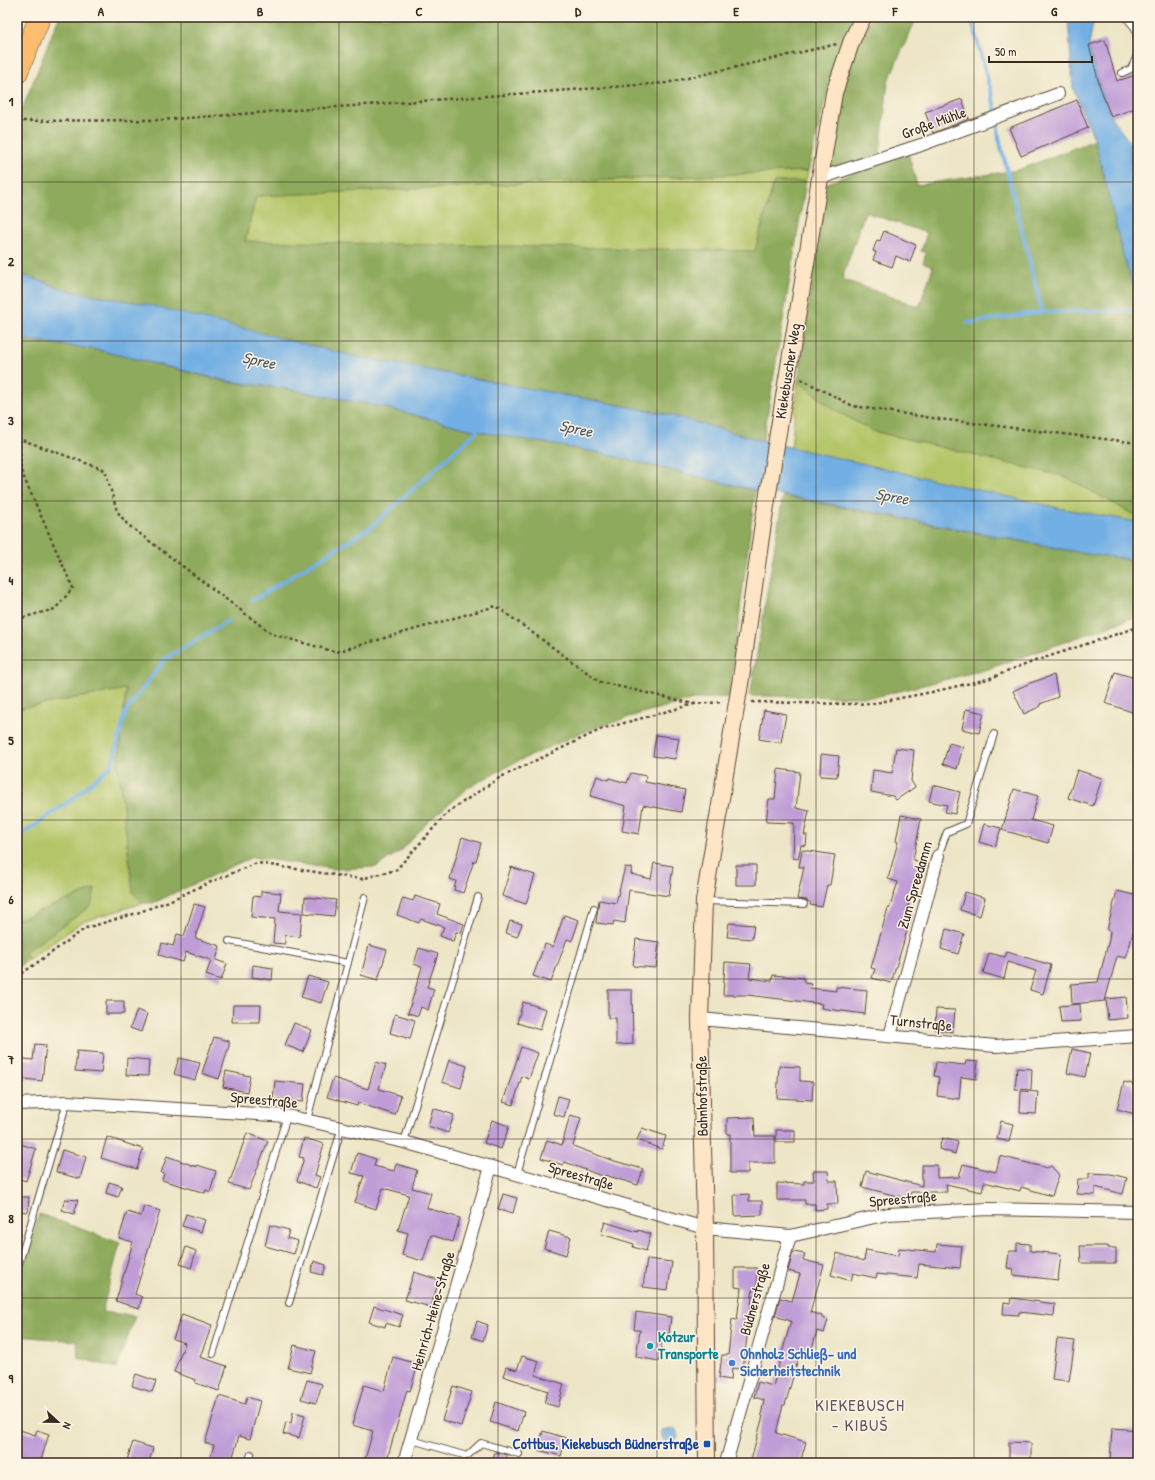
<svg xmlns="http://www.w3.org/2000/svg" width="1155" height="1480" viewBox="0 0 1155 1480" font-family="'Patrick Hand',sans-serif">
<rect width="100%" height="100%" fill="#fcf5e5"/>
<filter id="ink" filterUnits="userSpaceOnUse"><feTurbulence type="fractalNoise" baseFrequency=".025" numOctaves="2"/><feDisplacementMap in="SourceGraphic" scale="8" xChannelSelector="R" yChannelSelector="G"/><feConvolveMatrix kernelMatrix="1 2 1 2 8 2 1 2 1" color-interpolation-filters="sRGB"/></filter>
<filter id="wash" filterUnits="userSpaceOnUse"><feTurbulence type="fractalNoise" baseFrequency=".012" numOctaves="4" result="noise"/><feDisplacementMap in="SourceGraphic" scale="16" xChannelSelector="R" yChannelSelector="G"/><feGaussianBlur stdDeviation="0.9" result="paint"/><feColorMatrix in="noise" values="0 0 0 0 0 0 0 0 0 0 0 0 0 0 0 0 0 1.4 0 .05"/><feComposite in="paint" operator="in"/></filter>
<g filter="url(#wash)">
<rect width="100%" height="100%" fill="#ede5c6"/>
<path fill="#b3c568" stroke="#777843" d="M808,171L806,181L774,183L755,251L245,242L256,196Z
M798,381L833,409L873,431L1066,477L1138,517V522L1058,508L791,448Z
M126,689L118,765L133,893L143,903L82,922L29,959L24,952L91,906L95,889L17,920V709Z"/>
<path fill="#8eaa5c" stroke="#646a3d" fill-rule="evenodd" d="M59,17H857L839,53L823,108L808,171L256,196L245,241L755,251L774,182L806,181L763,441L662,413L353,356L70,291L17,273V122Z
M871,17H917L888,81L880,154L827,172L836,103L850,56Z
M1095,140L1123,255L1138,301V517L1066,477L873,431L833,409L798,381L825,184L882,162L908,153L917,185L1018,170ZM865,212L927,233L921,251L926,253L923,263L933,267L919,307L842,279Z
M1138,140V224L1134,209L1130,143Z
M17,338L98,350L227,382L288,389L383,407L477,431L600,453L755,491L729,697L697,699L645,712L583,732L514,763L467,788L429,821L402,850L376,867L334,869L252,857L153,903H143L133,893L118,765L126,689L17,709Z
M783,496L1087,554L1138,560V616L988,669L875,697L750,696Z
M95,889L91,906L25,952L29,959L17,968V920Z
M39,1214L120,1243L102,1312L135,1316L117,1368L78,1358L77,1341L17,1336V1289Z"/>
<path fill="#72afe4" stroke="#566c81" d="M1068,17H1094L1089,45L1100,87L1111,117L1130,143L1134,209L1138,224V301L1123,255L1095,140L1073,88Z
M17,273L70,291L145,304L353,356L662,413L763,441L1058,508L1138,522V560L1087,554L858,509L758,491L600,453L477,431L383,407L288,389L227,381L98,350L21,339L17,338Z
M674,1429L676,1430L678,1437L677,1439L664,1441L661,1434L662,1431Z"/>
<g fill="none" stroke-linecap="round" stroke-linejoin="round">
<path stroke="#72afe4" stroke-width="4" d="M971,17L996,111L999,138L1042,312
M967,323L1042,312L1138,310
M252,601L371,527L477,431
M17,838L71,800L112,765L126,711L165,659L228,621"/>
</g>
<g id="blocks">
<path fill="#c09dd7" d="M1105,40L1117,81L1121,79V80L1138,74V107L1111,117L1100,87L1089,45Z
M962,99L969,119L933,133L925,112Z
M1077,100L1088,128L1021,156L1009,128Z
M884,231L916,245L910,262L896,256L892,267L873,260L876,252L873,251L877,240L880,241Z
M1115,672L1138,679V714L1105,703Z
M1054,675L1058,697L1040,704L1041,706L1024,714L1013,691L1030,683Z
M966,709L984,713L979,733L962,729Z
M764,710L786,714L781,743L759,739Z
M656,735L679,738L675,759L653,756Z
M949,743L963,747L957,769L943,764Z
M896,748L914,750L911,781L915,787L896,800L893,796L871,792L873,770L892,773Z
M821,754L839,756L837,777L820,776Z
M778,769L800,772L796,808L809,811L804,835H807L806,846L801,845L798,859L793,858L794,823L766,822L769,799H775Z
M1077,770L1102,778L1093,806L1068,798Z
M631,773L646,776L645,782L685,790L681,812L643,805L639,834L622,831L626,806L590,796L597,776L608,780L609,778L627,783Z
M933,785L960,792L955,814L945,812L947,805L929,801Z
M1014,789L1038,796L1031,820L1053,826L1048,843L1002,830Z
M901,815L921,819L913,860L921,862L906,913L912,915L891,983L872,978L875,969L871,968L888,908L889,909L898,882L888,879L898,842L896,841Z
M984,824L1001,828L995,847L979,842Z
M462,837L481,843L476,861H474L463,893L454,890L456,881L450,879Z
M802,850L835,855L830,885H827L822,907L810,905L811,903L806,900L797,899L804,867H799Z
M654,863L673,866L669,896L629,890L625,923L614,921L613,925L596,923L599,900L616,903L625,867L632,868L631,874L651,879Z
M736,865H756V885H736Z
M511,867L535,875L526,904L502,896Z
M261,891L281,893L279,911L302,913L300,937L285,935V944L273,943L275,919L251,917L253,896L261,897Z
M1117,891L1138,896V927L1135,926L1126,958L1117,956L1105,1001L1072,1004L1071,984L1098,982L1109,940L1110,931L1107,930Z
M965,892L985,898L980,916L960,910Z
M415,896L440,904L437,914L464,924L461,933L456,932L453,941L440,936L444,927L421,919L419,923L397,915L403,898L413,901Z
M305,897L336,900L334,916L304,913Z
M194,904L205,907L195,938L220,946L216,960L227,964L221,980L206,975L211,960L186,952L183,962L159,955L162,943L173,946L177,934L184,936Z
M564,915L579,920L572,941L567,939L551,982L533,976L545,944L553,947Z
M510,921L522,924L517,937L506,933Z
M729,923L754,925L752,939L727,937Z
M946,929L964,934L958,954L941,949Z
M636,939L659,942L656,968L633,966Z
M369,945L387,950L378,980L361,975Z
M419,948L438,954L427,987L434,989L428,1010L421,1007L418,1016L408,1013L422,967L414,964Z
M1007,952L1051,965L1043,994L1030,990L1036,971L1008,962L1004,979L983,973L989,953L1005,957Z
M725,962L751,964L749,978L772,981L773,975L804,978V983L811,984L810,988L836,991V987L867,990L865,1014L827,1009L821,1008L822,1004L747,995H723Z
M253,965L273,968L272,980L252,977Z
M308,976L328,982L321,1003L301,997Z
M608,990H632L633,1044L616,1045V1018H608Z
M1126,997L1128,1018L1108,1020L1106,999Z
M106,1001H124V1014H106Z
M523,1002L546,1009L540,1030L517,1023Z
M1080,1004L1081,1021L1061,1022L1059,1006Z
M233,1005H261L260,1022H232Z
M936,1009L955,1010L953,1032L935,1030Z
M137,1010L147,1014L141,1032L130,1028Z
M395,1014L415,1020L410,1039L390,1033Z
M294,1023L312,1030L303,1052L285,1045Z
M214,1037L229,1041V1046L219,1079L202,1073Z
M35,1044L46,1045L42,1081L17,1078V1058L33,1060Z
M521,1047L538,1053L529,1079L522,1076L513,1105L503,1102Z
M1072,1049L1090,1053L1085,1077L1067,1073Z
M77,1051L103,1053L101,1073L75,1071Z
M127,1058L149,1060L148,1076L126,1075Z
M179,1058L200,1063L195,1080L174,1074Z
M449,1060L467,1066L461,1088L442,1082Z
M966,1061L978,1062L976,1079L961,1077L959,1099L937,1096L939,1077L934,1076L936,1062L965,1065Z
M376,1062L386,1065L379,1089L401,1096L395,1115L358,1103L357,1106L327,1097L333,1078L368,1089Z
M779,1066L800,1067V1081L813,1082L812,1100L777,1098Z
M1017,1068L1032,1069L1031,1090L1015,1089Z
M226,1071L250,1076L247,1092L223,1087Z
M275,1081L305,1084L303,1102L273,1099Z
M1124,1082L1133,1084L1135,1100H1138L1135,1114L1117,1109Z
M1021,1091L1038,1092L1036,1114L1020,1113Z
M558,1096L569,1099L564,1117L553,1114Z
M433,1108L454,1115L448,1133L428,1126Z
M570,1115L581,1118L573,1146L611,1160L643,1169L638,1185L605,1175L604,1177L565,1162L563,1165L541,1158L547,1140L562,1145Z
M754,1117L755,1136H775V1163H748V1173H730V1134H727V1118Z
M492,1120L509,1126L501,1149L484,1143Z
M1001,1121L1013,1124L1009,1142L997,1139Z
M642,1128L666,1136L662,1149L637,1140Z
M776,1130H795V1142H776Z
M247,1133L268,1141L249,1190L229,1184Z
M107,1137L143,1149L137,1169L101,1158Z
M304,1138L324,1144L315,1175L320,1177L316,1188L297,1181L304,1158L299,1157Z
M942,1138L958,1142L955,1154L939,1149Z
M17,1143L36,1149L26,1181L17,1178Z
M62,1150L86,1157L80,1179L56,1172Z
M357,1153L376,1159L374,1166L394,1171L396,1164L417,1170L412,1188L431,1193L427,1208L460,1218L453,1242L431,1235L423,1261L402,1255L408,1233L398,1230L409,1195L383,1188L376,1209L355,1202L364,1176L351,1173Z
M167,1156L197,1167V1165L216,1171L210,1192L206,1190L205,1193L162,1180L164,1174L161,1173Z
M1000,1156L1047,1168L1051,1166L1059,1175L1052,1196L1021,1187L1020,1191L984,1182L982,1192L946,1184L947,1192H911L909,1199L862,1187L866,1171L922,1186V1165H937V1178L959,1177L963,1164L996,1172Z
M813,1171H828L829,1181H837L838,1204H827V1209L815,1210V1204H805V1200H777V1183L804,1184V1181H814Z
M1089,1173L1111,1174L1127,1178L1123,1194L1095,1187V1195L1077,1194L1078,1179H1089Z
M109,1182L122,1186L118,1197L106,1193Z
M503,1194L517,1198L513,1213L498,1209Z
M749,1194V1201H762V1215L735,1216L734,1195Z
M17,1197H29L28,1212L17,1211Z
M65,1199L78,1200L74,1214L62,1210Z
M144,1206L160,1211L135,1294L142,1297L139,1309L116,1301L133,1242L119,1238L127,1212L141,1216Z
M186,1214L205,1220L201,1232L182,1226Z
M605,1222L638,1232V1230L651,1234L646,1251L633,1247L634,1244L601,1234Z
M270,1225L289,1230L287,1238L298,1241L294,1254L265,1246Z
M549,1231L571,1237L566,1255L544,1248Z
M1017,1243L1030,1244V1251L1061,1254L1058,1280L1013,1275L1014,1269L1007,1268L1009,1251H1017Z
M937,1244L962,1246L960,1268L919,1264L917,1278L877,1274L876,1278L853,1273L851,1281L831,1275L837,1253L864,1261L866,1250L898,1256L899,1248L936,1252Z
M1080,1246H1108V1248H1116V1263H1081Z
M186,1247L196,1251L191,1268L180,1264Z
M793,1252L805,1254L803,1260L824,1265L810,1312L822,1316V1318L828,1320L824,1333L817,1331L811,1352L801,1349L785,1405H783L776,1433L806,1442L800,1463H781L766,1459L765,1463H750L763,1416L761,1415L764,1400L754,1397L758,1382L773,1386L791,1321L775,1316L780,1298L792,1301L800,1274L788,1271Z
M647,1259L672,1262L668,1290L643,1287Z
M314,1261L326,1265L323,1275L311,1272Z
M735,1268H757V1288H753L743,1369L732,1368L731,1380L719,1378L722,1355H728L732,1319L737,1320L741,1288L735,1287Z
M414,1272L439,1280L431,1307L405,1300Z
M1012,1298L1055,1304L1054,1316L1019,1312V1315L1003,1314L1004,1302L1011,1303Z
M374,1306L403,1315L399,1327L386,1323L385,1327L369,1322Z
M636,1312L671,1317L669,1334L663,1333L659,1361L636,1357L640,1330H634Z
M182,1314L212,1325L200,1357L227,1366L219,1391L195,1383L196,1380L174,1372L185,1343L173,1339Z
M477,1321L488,1325L483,1341L472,1337Z
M1057,1339L1075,1341L1069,1381L1052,1379Z
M294,1345L316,1351L310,1373L288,1368Z
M522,1356L539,1361L535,1375L564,1384L558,1407L544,1403L548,1391L503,1376L506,1367L517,1370Z
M393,1357L418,1364L410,1391L407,1390L386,1463H364L373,1431L352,1425L364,1385L384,1391Z
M136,1374L156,1381L152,1392L132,1386Z
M307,1380L322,1384L316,1403L301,1399Z
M453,1386L472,1392L461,1426L442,1420Z
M219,1396L245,1404L247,1397L260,1401L250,1439L239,1436L231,1463H209L214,1445L205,1443Z
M496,1402L524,1412L518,1431L490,1422Z
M293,1412L305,1415L299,1438L283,1434L286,1422L291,1423Z
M1112,1428L1138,1430V1463H1110Z
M17,1429L35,1435L37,1430L49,1434L40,1463H31L17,1459Z
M543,1431L566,1438L561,1456L538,1450Z
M133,1442L153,1448L149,1463H126Z
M1009,1442L1031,1443V1460L1009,1459Z
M495,1452L507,1455L505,1463H491Z"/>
</g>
</g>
<g filter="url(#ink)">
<use href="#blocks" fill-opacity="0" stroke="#564637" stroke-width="1"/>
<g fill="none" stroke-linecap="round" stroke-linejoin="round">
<g stroke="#564637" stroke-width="8">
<path id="lane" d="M1126,17L1135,28L1138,41
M1122,73L1131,69L1138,53
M938,856L947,832L966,824L994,734
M704,901L804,904
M229,941L348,963
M307,1120L365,897
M404,1142L478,897
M517,1174L594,908
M17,1270L67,1102
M289,1303L342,1127
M213,1354L287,1116
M412,1440L467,1456L481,1443L519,1454
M248,1463L251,1454"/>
</g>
<g stroke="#564637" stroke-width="14">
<path id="street" d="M820,178L921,145L1058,94
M700,1019L996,1046L1138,1036
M890,1036L938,856
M17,1104L67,1102L287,1116L404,1142L705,1228L790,1236L888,1214L989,1209L1138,1212
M404,1463L491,1167
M726,1463L790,1236"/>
</g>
<g stroke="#564637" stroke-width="18">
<path id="secondary" d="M707,1463L705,1228L700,1019L704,901L741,678L762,530L834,93L852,40L863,17"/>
</g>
<g stroke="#564637" stroke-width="22">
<path id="highway" d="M17,73L40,17"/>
</g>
<path stroke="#564637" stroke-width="2.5" stroke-dasharray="3 3" stroke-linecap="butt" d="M17,121L160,120L666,83L837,44
M801,379L853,406L939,419L1138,443
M17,438L105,470L117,511L127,524L272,634L336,652L496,606L600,682L694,704L723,702
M17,619L55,609L73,588L21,471L19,439
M752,702L851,704L875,703L932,692L988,679L1035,661L1138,627
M17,977L86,928L137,913L169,901L206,884L257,863L361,879L396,870L448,812L499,778L602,729L694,704"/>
<use href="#lane" stroke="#fff" stroke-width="6"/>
<use href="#street" stroke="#fff" stroke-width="12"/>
<use href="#secondary" stroke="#fee5c5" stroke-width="16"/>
<use href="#highway" stroke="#fcbd6f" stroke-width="21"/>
</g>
</g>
<path fill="none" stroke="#3b2a1e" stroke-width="1" stroke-opacity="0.55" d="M181,17V1463M339,17V1463M498,17V1463M657,17V1463M816,17V1463M974,17V1463M17,182H1138M17,341H1138M17,501H1138M17,660H1138M17,820H1138M17,979H1138M17,1139H1138M17,1298H1138"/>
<circle fill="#0f9aa8" stroke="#fcf5e5" stroke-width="1.5" cx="650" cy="1346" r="4"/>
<circle fill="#3f7fe0" stroke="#fcf5e5" stroke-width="1.5" cx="732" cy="1363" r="4"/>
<rect fill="#1a4fb4" stroke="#fcf5e5" stroke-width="1.5" x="703" y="1440" width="8" height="8" rx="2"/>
<g text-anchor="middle" stroke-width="3" stroke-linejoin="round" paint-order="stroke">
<g font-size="15" fill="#3b2a1e" stroke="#fcf5e5">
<text transform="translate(934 123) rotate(-20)" y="5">Große Mühle</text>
<text transform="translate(788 371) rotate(-81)" y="5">Kiekebuscher Weg</text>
<text transform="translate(915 885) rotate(-74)" y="5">Zum Spreedamm</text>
<text transform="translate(921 1023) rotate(6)" y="5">Turnstraße</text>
<text transform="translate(702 1096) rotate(-91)" y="5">Bahnhofstraße</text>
<text transform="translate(264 1100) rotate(5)" y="5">Spreestraße</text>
<text transform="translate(581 1176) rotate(16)" y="5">Spreestraße</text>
<text transform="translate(903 1199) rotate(-5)" y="5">Spreestraße</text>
<text transform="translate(755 1299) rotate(-74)" y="5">Büdnerstraße</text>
<text transform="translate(433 1311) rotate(-74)" y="5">Heinrich-Heine-Straße</text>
</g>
<g font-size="15" font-weight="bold" fill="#0d838f" stroke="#fcf5e5" text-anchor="start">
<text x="658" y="1342">Kotzur<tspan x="658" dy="17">Transporte</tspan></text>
</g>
<g font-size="15" font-weight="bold" fill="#366cbe" stroke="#fcf5e5" text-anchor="start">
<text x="740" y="1359">Ohnholz Schließ- und<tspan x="740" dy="17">Sicherheitstechnik</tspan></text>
</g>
<g font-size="15" font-weight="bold" fill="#164399" stroke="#fcf5e5" text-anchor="end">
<text x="699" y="1449">Cottbus, Kiekebusch Büdnerstraße</text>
</g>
<g font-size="16" font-style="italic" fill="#4e5963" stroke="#fcf5e5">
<text transform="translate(259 360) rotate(12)" y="6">Spree</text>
<text transform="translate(576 428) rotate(12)" y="6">Spree</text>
<text transform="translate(892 496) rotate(10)" y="6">Spree</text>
</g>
<g font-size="17" letter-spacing="1" fill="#6a525f" stroke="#fcf5e5">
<text x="860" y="1411">KIEKEBUSCH<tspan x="860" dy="20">- KIBUŠ</tspan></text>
</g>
</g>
<rect width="1155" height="1480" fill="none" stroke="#fcf5e5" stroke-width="44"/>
<g transform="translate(58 1422) rotate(112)" stroke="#fcf5e5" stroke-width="3" paint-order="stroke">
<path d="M0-3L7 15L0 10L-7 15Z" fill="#3b2a1e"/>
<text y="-6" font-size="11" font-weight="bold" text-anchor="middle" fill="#3b2a1e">N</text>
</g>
<path d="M989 56v6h103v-6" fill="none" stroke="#3b2a1e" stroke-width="2"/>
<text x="995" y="56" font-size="12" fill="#3b2a1e" stroke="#fcf5e5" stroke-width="3" paint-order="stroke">50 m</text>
<rect x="22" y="22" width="1111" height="1436" fill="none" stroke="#3b2a1e" stroke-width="1.5"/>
<g font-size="13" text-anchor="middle" font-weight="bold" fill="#3b2a1e">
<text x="101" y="16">A</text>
<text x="260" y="16">B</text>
<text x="419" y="16">C</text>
<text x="578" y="16">D</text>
<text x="736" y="16">E</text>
<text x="895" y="16">F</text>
<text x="1054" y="16">G</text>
<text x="11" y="106">1</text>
<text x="11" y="266">2</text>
<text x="11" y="425">3</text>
<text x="11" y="585">4</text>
<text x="11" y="745">5</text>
<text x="11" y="904">6</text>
<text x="11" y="1064">7</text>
<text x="11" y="1223">8</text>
<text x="11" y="1383">9</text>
</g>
</svg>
